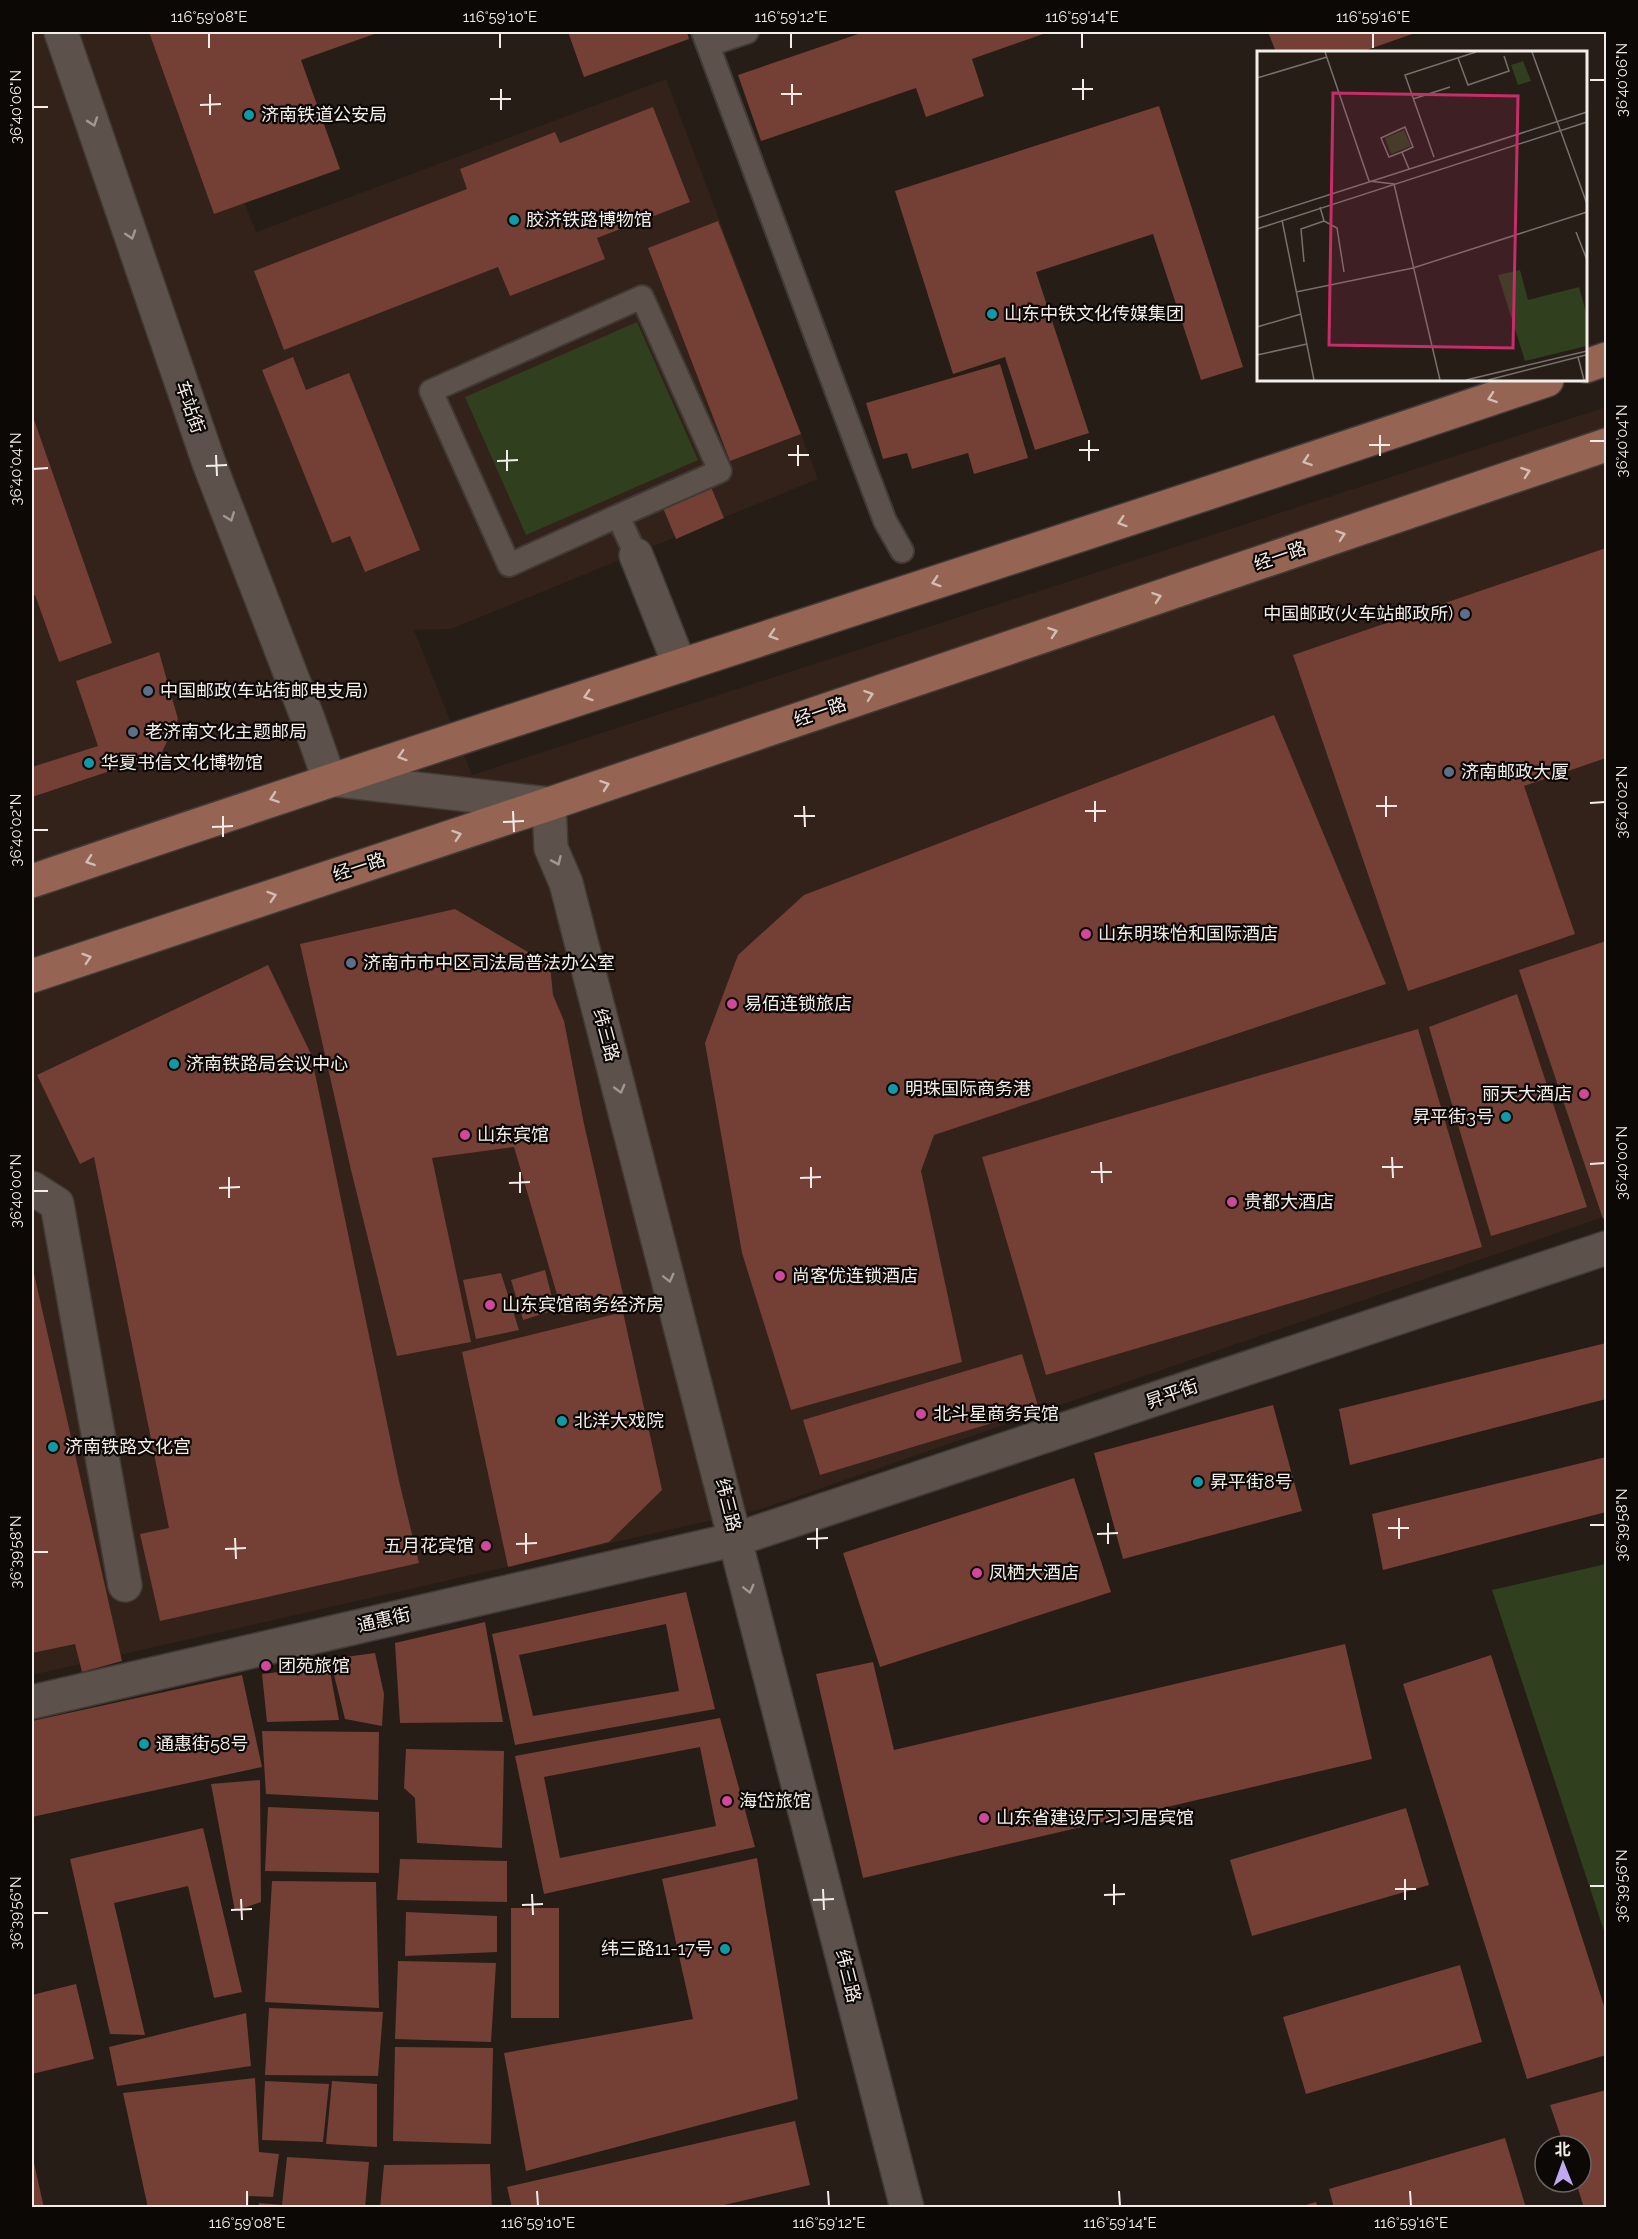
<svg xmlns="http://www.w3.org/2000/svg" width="1638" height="2239" viewBox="0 0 1638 2239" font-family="Raleway,'Noto Sans SC',sans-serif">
<rect width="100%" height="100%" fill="#261d17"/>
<path fill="#322219" d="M32,32H176L256,232L666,79L818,479L451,629L414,630L472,775L1606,407V1216L761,1509L32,1675Z"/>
<path fill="#303f1e" d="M637,322L698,460L526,535L465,397Z
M1606,1564V1937L1492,1590Z"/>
<path fill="#743f34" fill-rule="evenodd" d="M149,32H380L301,60L340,169L214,214Z
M568,32H687L689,39L584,77Z
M864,32H1049L972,59L984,96L926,117L916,88L761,141L738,75Z
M1268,32H1418L1361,52H1276Z
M1159,106L1243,367L1201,380L1153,234L1036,272L1089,433L1035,450L1005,357L953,374L895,191Z
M653,107L690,202L597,238L605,259L510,296L498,267L284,350L254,271L467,189L460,169L555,132L560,143Z
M718,221L801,434L730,461L648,248Z
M293,357L306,390L349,373L420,550L365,572L350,536L332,543L262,370Z
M1000,364L1028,458L974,474L968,453L912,469L907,453L883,459L866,403Z
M32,414L112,643L59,662L35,595L32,596Z
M711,487L724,518L676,539L663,508Z
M1606,548V758L1524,786L1575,934L1408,991L1293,655Z
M159,652L178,719L161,754L32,797V767L98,746L76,681Z
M1274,715L1386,984L934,1135L921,1171L962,1362L791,1410L742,1253L705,1043L738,955L804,895Z
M455,909L550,965L553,995L564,1021L584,1124L625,1303L563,1315L514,1147L432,1158L471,1342L397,1356L351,1170L300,944Z
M1606,941V1218L1603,1219L1519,970Z
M268,965L311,1054L399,1481L419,1563L160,1621L140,1534L169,1528L94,1157L80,1164L37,1075Z
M1517,994L1587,1207L1491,1236L1429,1027Z
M1418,1029L1482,1247L1046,1375L982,1157Z
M32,1265L122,1661L82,1672L75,1644L32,1653Z
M545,1270L555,1310L523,1320L511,1280Z
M501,1273L519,1330L476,1339L463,1280Z
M623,1312L662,1490L609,1542L508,1567L462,1352Z
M1606,1343V1399L1350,1465L1339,1409Z
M1022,1354L1039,1409L820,1475L803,1420Z
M1273,1405L1302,1511L1123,1559L1094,1453Z
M1606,1457V1512L1383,1570L1372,1514Z
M1074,1478L1111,1592L880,1667L843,1553Z
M686,1592L715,1709L515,1745L492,1634ZM666,1624L679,1691L533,1716L519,1655Z
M485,1622L503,1722L400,1723L395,1643Z
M1345,1644L1372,1759L863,1878L816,1674L873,1662L894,1750Z
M375,1653L384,1694L382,1726L345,1719L333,1671L338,1658Z
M1491,1655L1606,2012V2055L1527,2079L1403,1684Z
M329,1666L339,1720L267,1722L262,1674Z
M242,1675L262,1767L32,1817V1721Z
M720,1718L755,1847L544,1894L515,1756ZM700,1747L716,1826L560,1858L544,1777Z
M262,1731L379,1732L378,1800L266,1794Z
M406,1749L504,1751L502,1848L417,1843L415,1798L404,1788Z
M260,1780L261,1902L235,1911L211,1784Z
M268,1807L379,1812V1873L265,1871Z
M1406,1808L1429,1885L1252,1936L1230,1860Z
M203,1828L242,1992L214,1998L188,1886L114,1903L145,2035L110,2034L70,1859Z
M757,1858L798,2099L526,2171L504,2053L693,2019L662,1879Z
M400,1859L507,1861V1902L397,1900Z
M272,1881L376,1882L379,2008L265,2002Z
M511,1908H559V2018H511Z
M406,1912L497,1916V1952L405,1956Z
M398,1961L496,1963L491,2042L395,2039Z
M1460,1965L1482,2042L1306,2094L1283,2017Z
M76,1984L94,2059L32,2074V1995Z
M269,2008L383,2012L378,2076L265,2075Z
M246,2013L251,2066L117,2086L109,2047Z
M395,2047L493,2048L491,2144L393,2141Z
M255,2078L259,2152L279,2154L273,2197L249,2196L248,2208H148L123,2093Z
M265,2081L329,2084L323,2142L262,2140Z
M332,2081L377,2084V2147L326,2144Z
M1606,2090V2208H1584L1576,2182H1581V2146H1564L1550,2105Z
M795,2121L810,2185L711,2208H512L507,2187Z
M1505,2138L1526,2208H1334L1329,2189Z
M32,2154L44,2208H32Z
M287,2157L369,2162L365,2208H258L259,2203L282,2205Z
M490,2164L492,2208H380L384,2165Z
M1316,2202L1318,2208H1299V2207Z"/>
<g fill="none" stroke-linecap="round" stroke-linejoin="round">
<g stroke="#413a36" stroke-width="26">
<path id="service" d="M703,32L868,476L885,521L902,551
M708,45L747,32
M618,516L509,565L431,391L642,297L720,471L618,516L636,555"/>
</g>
<g stroke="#413a36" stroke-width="36">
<path id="minor" d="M636,555L680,666
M32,1188L57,1204L125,1585
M32,1702L737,1539L1606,1248"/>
</g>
<g stroke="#413a36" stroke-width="36">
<path id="tertiary" d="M61,32L209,463L308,719L329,779L549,804L551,848L566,883L907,2208"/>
</g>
<g stroke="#413a36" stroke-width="36">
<path id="primary" d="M1586,366L1606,359
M32,881C535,709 1043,551 1547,380
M32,976L549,804L1606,445"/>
</g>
<use href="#service" stroke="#5d524b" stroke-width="22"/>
<use href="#minor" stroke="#5d524b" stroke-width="33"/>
<use href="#tertiary" stroke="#5d524b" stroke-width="33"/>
<use href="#primary" stroke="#956452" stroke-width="33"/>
</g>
<defs><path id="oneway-chevron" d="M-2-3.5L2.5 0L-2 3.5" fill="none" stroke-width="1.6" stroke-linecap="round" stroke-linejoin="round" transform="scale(1.5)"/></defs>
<g stroke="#a09892">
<use href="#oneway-chevron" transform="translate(93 122) rotate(71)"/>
<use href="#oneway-chevron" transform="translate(131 235) rotate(72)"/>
<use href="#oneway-chevron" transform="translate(230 517) rotate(69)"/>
<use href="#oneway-chevron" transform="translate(557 861) rotate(66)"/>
<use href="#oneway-chevron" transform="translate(620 1089) rotate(75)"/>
<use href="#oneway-chevron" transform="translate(669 1278) rotate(76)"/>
<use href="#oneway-chevron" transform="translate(749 1589) rotate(76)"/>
</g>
<g stroke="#d2bdb4">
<use href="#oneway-chevron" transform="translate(1492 398) rotate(161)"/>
<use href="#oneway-chevron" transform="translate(1307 461) rotate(161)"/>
<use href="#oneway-chevron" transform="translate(1526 472) rotate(-19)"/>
<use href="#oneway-chevron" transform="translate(1122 522) rotate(162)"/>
<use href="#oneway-chevron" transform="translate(1341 535) rotate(-19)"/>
<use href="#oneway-chevron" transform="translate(936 582) rotate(162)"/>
<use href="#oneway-chevron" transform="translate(1157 597) rotate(-19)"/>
<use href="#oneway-chevron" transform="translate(1053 632) rotate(-19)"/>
<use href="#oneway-chevron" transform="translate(773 635) rotate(162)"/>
<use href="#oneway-chevron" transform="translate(869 695) rotate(-19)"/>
<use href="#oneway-chevron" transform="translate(588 696) rotate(162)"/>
<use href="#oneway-chevron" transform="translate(402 756) rotate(162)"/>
<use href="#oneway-chevron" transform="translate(605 785) rotate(-19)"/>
<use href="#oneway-chevron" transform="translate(274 798) rotate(161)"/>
<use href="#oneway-chevron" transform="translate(457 835) rotate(-18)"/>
<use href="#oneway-chevron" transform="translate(90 861) rotate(161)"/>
<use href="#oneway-chevron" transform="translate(272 896) rotate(-18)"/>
<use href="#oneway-chevron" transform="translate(87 958) rotate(-18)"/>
</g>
<path fill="none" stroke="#f3ede9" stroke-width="2" d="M209,33V48M500,33V48M791,33V48M1082,33V48M1373,33V48M1083,79V100M1590,80H1605M792,84V105M501,89V110M1072,89H1093M210,94V115M781,94H802M490,99H511M200,105L221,104M33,107H48M1380,435V456M1089,440V461M1590,441H1605M798,445V466M1369,445H1390M507,450V471M1079,450H1099M216,455L217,476M788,455H809M497,461L518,460M206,466L227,465M33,469L48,468M1386,796V817M1095,801V822M1590,803L1605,802M804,806L805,827M1376,806H1397M513,811L514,832M1085,811H1106M223,816V837M794,816H815M503,822L524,821M212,827L233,826M33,830H48M1392,1157L1393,1178M1101,1162L1102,1183M1590,1164L1605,1163M811,1167V1188M1382,1167H1403M520,1172V1193M1091,1172H1112M229,1177V1198M800,1178L821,1177M509,1183L530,1182M219,1188L240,1187M33,1191H48M1399,1518V1539M1108,1523V1544M1590,1525H1605M817,1528V1549M1388,1528H1409M526,1533V1554M1097,1534L1118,1533M235,1538L236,1559M807,1539L828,1538M516,1544L537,1543M225,1549L246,1548M33,1552H48M1405,1879V1900M1114,1884V1905M1590,1886H1605M823,1889L824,1910M1395,1889H1416M532,1894L533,1915M1104,1895L1125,1894M241,1899L242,1920M813,1900L834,1899M522,1905L543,1904M231,1910L252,1909M33,1913H48M247,2191V2206M537,2191L538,2206M828,2191L829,2206M1119,2191L1120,2206M1410,2191L1411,2206"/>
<g fill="#0f9aa8" stroke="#0c0806" stroke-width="2">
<circle cx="249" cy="115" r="6"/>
<circle cx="514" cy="220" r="6"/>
<circle cx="992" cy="314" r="6"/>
<circle cx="89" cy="763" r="6"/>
<circle cx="174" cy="1064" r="6"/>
<circle cx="893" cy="1089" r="6"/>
<circle cx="1506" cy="1117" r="6"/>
<circle cx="562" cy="1421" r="6"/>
<circle cx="53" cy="1447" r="6"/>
<circle cx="1198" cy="1482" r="6"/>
<circle cx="144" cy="1744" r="6"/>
<circle cx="725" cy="1949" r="6"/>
</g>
<g fill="#5c6f8a" stroke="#0c0806" stroke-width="2">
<circle cx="1465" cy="614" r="6"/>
<circle cx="148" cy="691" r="6"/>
<circle cx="133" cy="732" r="6"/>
<circle cx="1449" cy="772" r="6"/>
<circle cx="351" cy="963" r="6"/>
</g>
<g fill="#d1479c" stroke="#0c0806" stroke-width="2">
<circle cx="1086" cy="934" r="6"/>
<circle cx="732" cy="1004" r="6"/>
<circle cx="1584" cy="1094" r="6"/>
<circle cx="465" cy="1135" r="6"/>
<circle cx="1232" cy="1202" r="6"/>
<circle cx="780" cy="1276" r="6"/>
<circle cx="490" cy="1305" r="6"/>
<circle cx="921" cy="1414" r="6"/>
<circle cx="486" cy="1546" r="6"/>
<circle cx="977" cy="1573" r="6"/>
<circle cx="266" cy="1666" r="6"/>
<circle cx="727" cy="1801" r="6"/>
<circle cx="984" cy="1818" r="6"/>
</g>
<g text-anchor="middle" stroke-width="4.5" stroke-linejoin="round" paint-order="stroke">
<g font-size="18" fill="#f3ede9" stroke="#0c0806" text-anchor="start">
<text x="261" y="121">济南铁道公安局</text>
<text x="526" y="226">胶济铁路博物馆</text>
<text x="1004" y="320">山东中铁文化传媒集团</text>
<text x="1453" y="620" text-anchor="end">中国邮政(火车站邮政所)</text>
<text x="160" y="697">中国邮政(车站街邮电支局)</text>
<text x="145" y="738">老济南文化主题邮局</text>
<text x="101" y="769">华夏书信文化博物馆</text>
<text x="1461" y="778">济南邮政大厦</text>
<text x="1098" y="940">山东明珠怡和国际酒店</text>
<text x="363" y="969">济南市市中区司法局普法办公室</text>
<text x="744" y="1010">易佰连锁旅店</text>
<text x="186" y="1070">济南铁路局会议中心</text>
<text x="905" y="1095">明珠国际商务港</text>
<text x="1572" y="1100" text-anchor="end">丽天大酒店</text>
<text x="1494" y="1123" text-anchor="end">昇平街3号</text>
<text x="477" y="1141">山东宾馆</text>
<text x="1244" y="1208">贵都大酒店</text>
<text x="792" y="1282">尚客优连锁酒店</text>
<text x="502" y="1311">山东宾馆商务经济房</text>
<text x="933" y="1420">北斗星商务宾馆</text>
<text x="574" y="1427">北洋大戏院</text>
<text x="65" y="1453">济南铁路文化宫</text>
<text x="1210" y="1488">昇平街8号</text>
<text x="474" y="1552" text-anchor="end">五月花宾馆</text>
<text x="989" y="1579">凤栖大酒店</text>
<text x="278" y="1672">团苑旅馆</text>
<text x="156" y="1750">通惠街58号</text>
<text x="739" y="1807">海岱旅馆</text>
<text x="996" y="1824">山东省建设厅习习居宾馆</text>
<text x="713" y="1955" text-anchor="end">纬三路11-17号</text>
</g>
<g font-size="18" fill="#f3ede9" stroke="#0c0806">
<text transform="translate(190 407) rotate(71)" y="6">车站街</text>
<text transform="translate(1280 556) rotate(-19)" y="6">经一路</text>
<text transform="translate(820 712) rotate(-19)" y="6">经一路</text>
<text transform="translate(359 867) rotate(-18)" y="6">经一路</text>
<text transform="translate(606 1035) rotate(75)" y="6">纬三路</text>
<text transform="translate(1172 1394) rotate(-19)" y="6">昇平街</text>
<text transform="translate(728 1505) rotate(76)" y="6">纬三路</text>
<text transform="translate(384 1620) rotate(-13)" y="6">通惠街</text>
<text transform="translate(848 1976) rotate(76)" y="6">纬三路</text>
</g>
</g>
<g transform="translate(1257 51)">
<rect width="330" height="330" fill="#261d17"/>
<path d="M266,10L274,30L261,34L254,14ZM147,79L154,95L134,103L128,87ZM263,219L271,249L322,236L330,265V295L268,310L241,224Z" fill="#303f1e"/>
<path fill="none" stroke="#78706b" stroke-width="1.5" d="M68,1L112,130L137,133L183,329M275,1L330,153M201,7L211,34L252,20L247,5M0,27L70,6M156,48L193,36M145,101L132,106L124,87L148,76L156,96L145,101L152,118M177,106L148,24L219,1M63,156L67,170L80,177L87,221M0,167L330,61M25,169L57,329M0,178L330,71M319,181L330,209M47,211L44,178L67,170M39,241L156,217L330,161M0,276L44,263M0,304L50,293M321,306L327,329M209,329L330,300M231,329L329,304"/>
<path fill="#c72d69" fill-opacity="0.15" stroke="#c72d69" stroke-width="3" d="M76,42L261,45L256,297L72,294Z"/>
<rect width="330" height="330" fill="none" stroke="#f3ede9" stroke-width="3"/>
</g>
<rect width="1638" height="2239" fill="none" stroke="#0c0806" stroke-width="66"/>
<g transform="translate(1563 2164) rotate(359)"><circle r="28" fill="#0c0806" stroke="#686461" stroke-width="1.5"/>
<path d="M0-4.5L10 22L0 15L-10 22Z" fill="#c1a8f3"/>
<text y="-9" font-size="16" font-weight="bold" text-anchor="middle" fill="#f3ede9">北</text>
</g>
<rect x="33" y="33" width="1572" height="2173" fill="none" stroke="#f3ede9" stroke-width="2"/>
<g font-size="15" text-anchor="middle" fill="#f3ede9">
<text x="209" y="22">116°59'08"E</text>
<text x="500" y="22">116°59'10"E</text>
<text x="791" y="22">116°59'12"E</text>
<text x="1082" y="22">116°59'14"E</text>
<text x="1373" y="22">116°59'16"E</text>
<text transform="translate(1622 80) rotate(-90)" y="5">36°40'06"N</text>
<text transform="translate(16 107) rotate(-90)" y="5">36°40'06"N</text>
<text transform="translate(1622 441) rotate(-90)" y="5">36°40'04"N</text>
<text transform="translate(16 469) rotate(-90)" y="5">36°40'04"N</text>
<text transform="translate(1622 802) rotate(-90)" y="5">36°40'02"N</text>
<text transform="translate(16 830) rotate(-90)" y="5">36°40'02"N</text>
<text transform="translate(1622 1163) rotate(-90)" y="5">36°40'00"N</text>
<text transform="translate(16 1191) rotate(-90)" y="5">36°40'00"N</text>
<text transform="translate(1622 1525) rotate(-90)" y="5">36°39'58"N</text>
<text transform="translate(16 1552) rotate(-90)" y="5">36°39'58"N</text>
<text transform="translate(1622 1886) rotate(-90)" y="5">36°39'56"N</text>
<text transform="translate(16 1913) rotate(-90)" y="5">36°39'56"N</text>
<text x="247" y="2228">116°59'08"E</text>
<text x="538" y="2228">116°59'10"E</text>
<text x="829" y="2228">116°59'12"E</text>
<text x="1120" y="2228">116°59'14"E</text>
<text x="1411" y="2228">116°59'16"E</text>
</g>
</svg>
